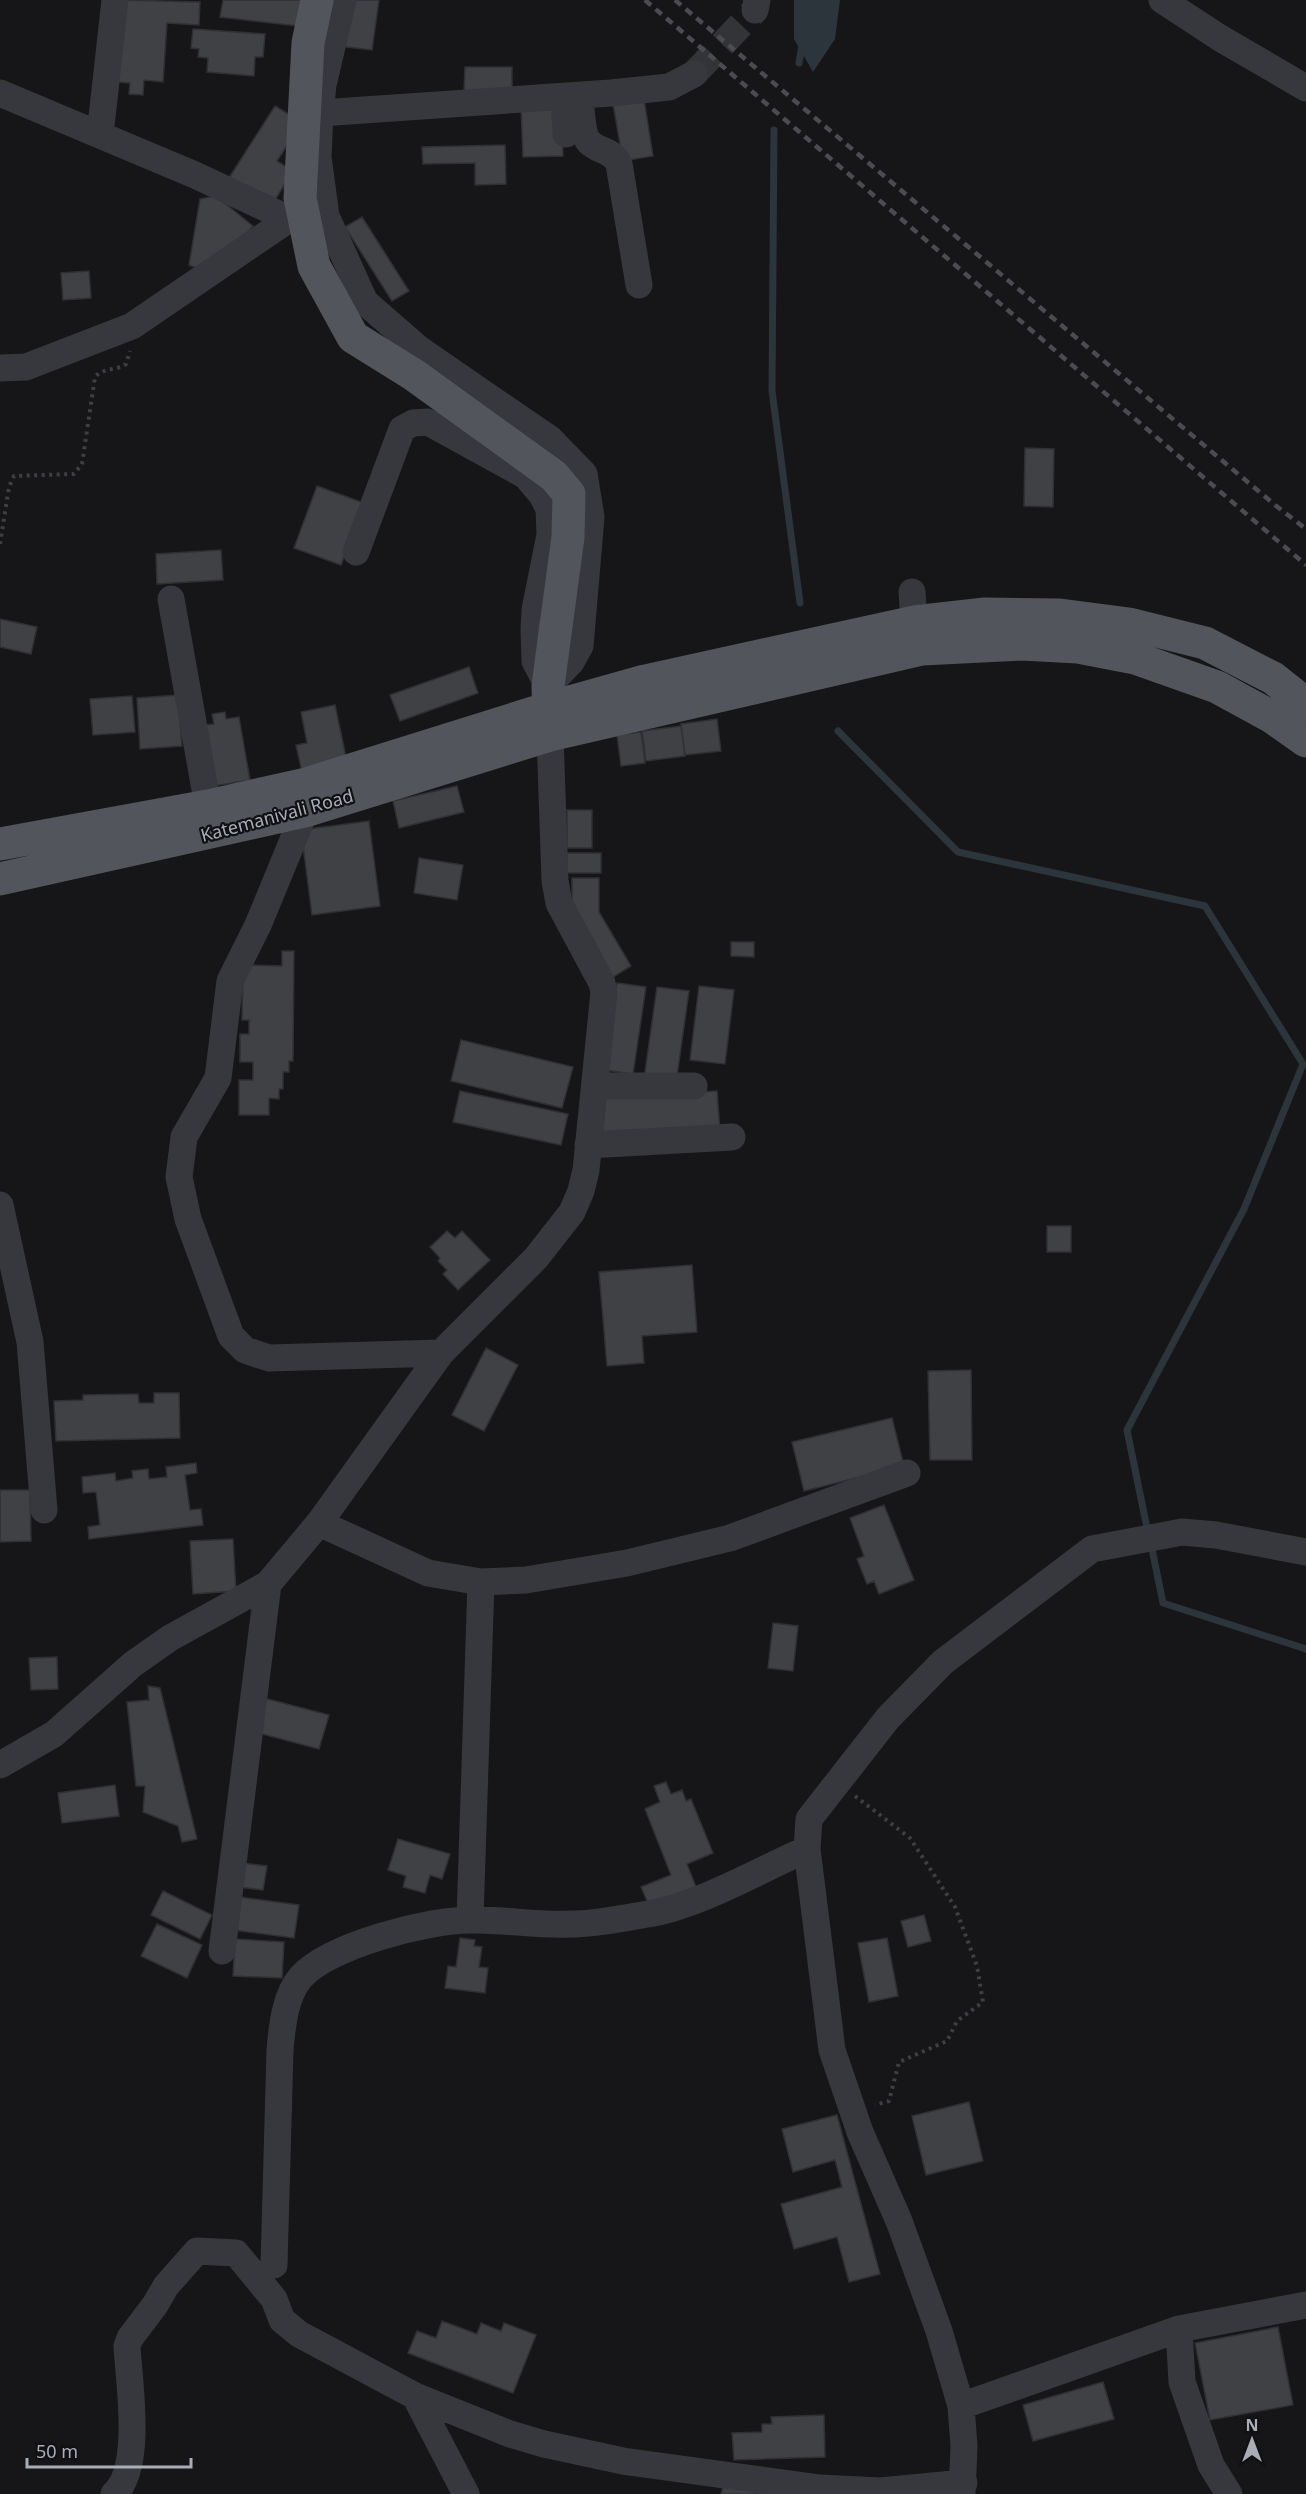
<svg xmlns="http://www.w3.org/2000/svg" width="1306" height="2494" viewBox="0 0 1306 2494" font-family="'Noto Sans',sans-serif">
<rect width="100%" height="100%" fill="#161618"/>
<path fill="#2c353c" d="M794,0H840L835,39L813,72L794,39Z"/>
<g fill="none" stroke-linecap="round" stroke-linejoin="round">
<path stroke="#2c353c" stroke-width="7" d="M799,63L802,45
M774,130L772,391L800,603
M838,731L958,852L1205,906L1303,1064L1244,1209L1127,1430L1148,1533
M1151,1544L1163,1603L1306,1649"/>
</g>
<path fill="#404145" stroke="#303034" stroke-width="1.5" d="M122,0L200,2L199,25L167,23L163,82L144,80L143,95L129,94L130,83L117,82Z
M223,0H310L307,27L220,17Z
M344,0H379L372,50L338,46Z
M193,29L265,34L263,57H255L254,76L207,72L208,58L198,57L199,49L191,48Z
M465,67H512V91H464Z
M644,99L653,156L623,161L613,104Z
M275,106L302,122L277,161L293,171L270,208L227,181Z
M561,106L563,156L523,157L521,107Z
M505,145L506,184L475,185V163L423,164L422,147Z
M216,196L253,226L236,246L204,271L189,265L200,199Z
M362,217L409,291L392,301L345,227Z
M89,271L91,298L63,300L61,273Z
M1025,448L1054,449L1053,507L1024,506Z
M317,486L364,503L341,565L294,548Z
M221,550L223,580L157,584L156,554Z
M0,619L37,627L31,654L0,647Z
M469,667L478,693L400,721L390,695Z
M178,695L182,746L140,749L137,698Z
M132,696L135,732L93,735L90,699Z
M335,705L347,762L302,772L296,745L307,743L301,712Z
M225,712L226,719L239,717L250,780L214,786L205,725L214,724L212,714Z
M717,719L721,751L685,755L681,724Z
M681,726L685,756L646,761L642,731Z
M641,732L645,763L621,766L617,735Z
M457,786L464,812L399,828L393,801Z
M567,810H592V848H567Z
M369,821L380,906L312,915L301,830Z
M567,853H601V873H567Z
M419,858L463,865L457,900L414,893Z
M572,878H599V912L631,966L610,979L572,913Z
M731,942H754V957L731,956Z
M282,951H294L293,1061H289V1072H283V1089H279V1099L269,1098V1115H239V1080H253V1062H240V1034H249V1020H242L243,965L282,966Z
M617,983L646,987L633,1074L605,1070Z
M699,986L734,990L725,1064L690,1060Z
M657,987L689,991L676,1083L644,1079Z
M461,1040L573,1067L562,1108L451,1081Z
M460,1091L568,1114L561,1145L453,1122Z
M717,1091L720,1131L601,1137V1097Z
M1047,1226H1071V1252H1047Z
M447,1231L455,1238L462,1231L490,1260L458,1290L443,1274L447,1270L438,1261L440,1258L430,1247Z
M692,1265L697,1332L642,1336L644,1363L607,1366L599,1272Z
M486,1348L518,1365L484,1431L452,1415Z
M971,1370L972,1460H930L928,1371Z
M154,1393H179L180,1438L56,1441L54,1401L83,1400V1395L138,1394L139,1403H154Z
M892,1418L904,1466L804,1491L792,1442Z
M196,1463L197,1473L185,1475L190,1510L201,1509L203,1525L89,1539L88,1527L100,1525L96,1492L83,1493L82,1477L115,1473L116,1481L133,1478L132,1471L148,1469L149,1479L167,1477L166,1467Z
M0,1490H30L31,1541L0,1542Z
M884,1505L914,1580L879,1594L874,1581L867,1584L857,1559L864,1556L850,1518Z
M233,1539L236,1591L193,1594L190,1541Z
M773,1623L798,1626L793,1671L768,1668Z
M57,1657L58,1689L31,1690L29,1658Z
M148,1686L160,1688L197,1839L182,1842L178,1826L143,1812L145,1786H136L127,1702L149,1700Z
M260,1697L329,1715L319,1749L251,1731Z
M666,1782L671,1794L682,1790L686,1801L691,1799L713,1853L687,1864L700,1897L649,1906L641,1887L671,1875L645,1809L660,1802L654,1786Z
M115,1785L119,1816L62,1823L58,1793Z
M398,1839L450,1854L442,1879L430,1875L425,1893L403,1887L406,1876L388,1870Z
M242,1863L267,1866L263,1890L239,1887Z
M163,1891L212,1915L200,1939L151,1915Z
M231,1896L299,1905L294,1938L226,1929Z
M924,1915L931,1941L908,1947L901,1921Z
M157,1924L202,1945L187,1978L141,1956Z
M460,1938L475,1940L474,1946L482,1947L479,1967L488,1968L485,1993L445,1988L448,1966L456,1967Z
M887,1938L898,1996L869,2002L858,1943Z
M235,1939L284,1942L282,1978L233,1976Z
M969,2102L983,2161L926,2175L912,2116Z
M837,2115L880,2274L849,2282L837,2237L794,2249L781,2204L842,2187L835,2160L793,2172L782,2129Z
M442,2321L477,2334L481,2323L501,2331L504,2323L536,2335L513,2393L408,2353L417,2331L436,2338Z
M1278,2327L1293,2405L1210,2420L1195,2343Z
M1103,2382L1114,2419L1033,2441L1023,2405Z
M824,2415L825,2457L734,2460L732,2433L762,2432V2424H772L771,2417Z
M724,2483L769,2494H721Z"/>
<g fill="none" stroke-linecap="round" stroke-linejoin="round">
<path stroke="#333438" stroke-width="27" stroke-dasharray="27 14" stroke-linecap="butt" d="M694,74L755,10"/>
<path stroke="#3d3f44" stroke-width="4" stroke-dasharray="3 4.5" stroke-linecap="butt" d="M0,544L9,487L14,476L74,474L82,464L95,377C104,367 116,371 126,364L130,351
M855,1796L910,1838L955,1907L977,1966L983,2002L957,2021L947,2041L899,2062L889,2101L875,2105"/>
<path stroke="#37383d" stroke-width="27" d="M343,0L323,85L320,113L318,157L326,216L365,302L419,349L550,439L584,474L591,517L580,646L571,662L548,686L535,661L534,629L535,610L550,535L549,509L542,495L526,476L428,422L413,423L402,429L356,552
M1162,0L1220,38L1306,88
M755,10L757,0
M0,93L195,175L289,219
M580,96C581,106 582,135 589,142C599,152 613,150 619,164L639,285
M564,97L566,134
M320,113L611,93L669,87L694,74
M100,135L115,0
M0,368L26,367L132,326L289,219L324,216
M912,592L914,622L920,642
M171,599L208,806
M305,811L258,925L230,981L218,1078L184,1137L179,1177L188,1219L231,1336L245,1350L269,1358L441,1353
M595,1086H694
M588,1145L732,1137
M0,1205L30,1342L44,1510
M319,1523L428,1573L481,1582L526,1580L627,1563L730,1538L907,1473
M0,1765L54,1734L133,1664L170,1638L268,1584L319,1523L441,1353L536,1258L572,1212L581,1191L586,1170L604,992L602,983L559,903L555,881L550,735
M470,1919L481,1582
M222,1951L268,1584
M274,2265L280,2050C282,2027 285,1995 301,1977C330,1945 428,1920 471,1920C504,1919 538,1926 571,1924C596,1924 623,1918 648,1914C698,1906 760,1870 807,1849
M415,2396L466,2494
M961,2406L1179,2329
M114,2494C143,2468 129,2383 127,2346L130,2338L155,2305L166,2286L197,2251L236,2253L274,2299L282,2320L299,2334L415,2396L510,2434L544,2444L623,2461L820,2488L880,2491L964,2483
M962,2494L964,2446L961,2406L939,2331L899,2221L860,2132L832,2050L807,1849L809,1819L888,1718L943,1662L1092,1549L1182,1532L1216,1535L1306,1552
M1229,2494L1211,2465L1182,2382L1179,2329L1306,2305"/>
<path stroke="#53555c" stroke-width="33" d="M549,728L548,686L556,626
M0,844L208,806L306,784L549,708L645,681L914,622L985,614L1060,615L1129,624L1205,643L1273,678L1306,704
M0,879L305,811L550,735L922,649L1022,644L1078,647L1135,658L1217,687L1272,717L1306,741"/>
<path stroke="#4a4c52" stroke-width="4.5" stroke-dasharray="8 6" stroke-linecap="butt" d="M645,0L1306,565
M675,0L1275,505L1306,529"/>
<path stroke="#53555c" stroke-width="33" d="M317,0L308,43L300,198L314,266L353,337L414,375L554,476L569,494L568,537L556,626"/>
</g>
<g text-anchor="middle" stroke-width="4.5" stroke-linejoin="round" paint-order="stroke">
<g font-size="18" fill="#a8adb8" stroke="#111113">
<text transform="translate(277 816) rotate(-15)" y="6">Katemanivali Road</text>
</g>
</g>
<g transform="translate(1252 2440)" stroke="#111113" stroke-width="4.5" paint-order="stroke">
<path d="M0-4.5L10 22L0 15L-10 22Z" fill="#a8adb8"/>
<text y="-9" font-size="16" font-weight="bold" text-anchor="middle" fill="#a8adb8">N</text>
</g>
<path d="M27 2458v9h164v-9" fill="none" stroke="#a8adb8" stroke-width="3"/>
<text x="36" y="2458" font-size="18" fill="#a8adb8" stroke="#111113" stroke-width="4.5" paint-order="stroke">50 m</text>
</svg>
